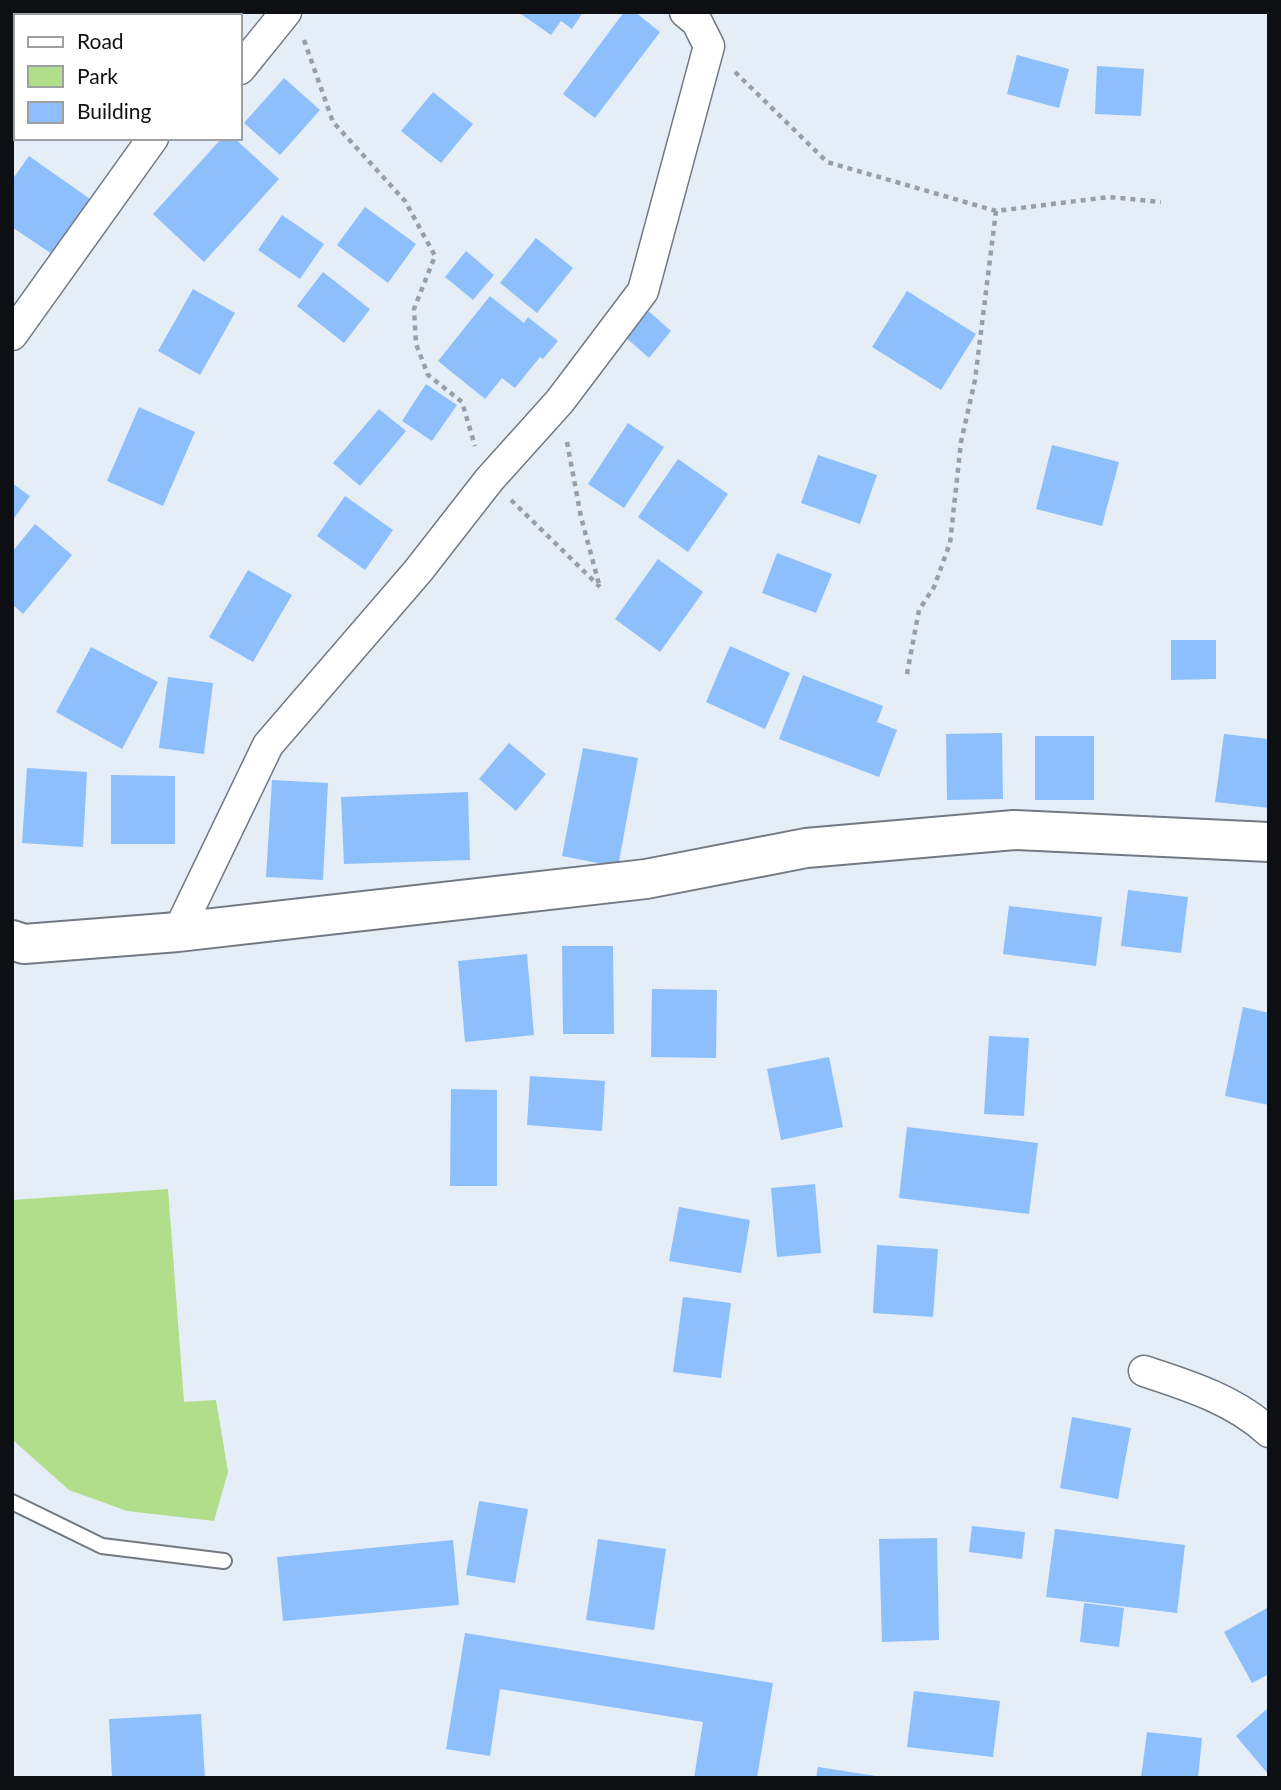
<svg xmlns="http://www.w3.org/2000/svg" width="1281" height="1790" viewBox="0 0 1281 1790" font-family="Lato,sans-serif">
<rect width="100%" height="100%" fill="#e5edf7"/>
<path fill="#b1de8b" d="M168,1189L184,1402L216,1400L228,1472L214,1521L127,1511L69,1490L14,1441L12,1427V1200Z"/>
<path fill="#8ebffd" d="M518,12H583L572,29L561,21L551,35Z
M624,12H635L660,32L595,118L563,94Z
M1017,55L1069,69L1059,108L1007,94Z
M1097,66L1144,69L1141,116L1095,114Z
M284,78L320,110L280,155L244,123Z
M433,92L473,124L441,163L401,131Z
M222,138H234L279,179L204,262L153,214Z
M29,156L90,199L52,254L12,227V180Z
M365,207L416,244L388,283L337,245Z
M282,215L324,244L300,279L258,250Z
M536,238L573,268L537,313L500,283Z
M466,251L494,275L473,300L445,277Z
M323,272L370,309L344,343L297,306Z
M193,289L235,313L200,375L158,351Z
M907,291L976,334L941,390L872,347Z
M490,296L524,323L528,317L558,341L543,359L540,357L515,388L502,378L485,399L438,361Z
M646,309L671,331L649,358L624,336Z
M426,384L457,405L432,441L402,421Z
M139,407L195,432L163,506L107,481Z
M379,409L406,431L360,486L333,463Z
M628,423L664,447L624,508L588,484Z
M1052,445L1119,462L1102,526L1036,509Z
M818,455L877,475L860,524L801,503Z
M678,459L728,494L688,552L638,517Z
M12,483L30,496L12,521Z
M345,496L393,530L365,570L317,536Z
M35,524L72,555L23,614L12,604V552Z
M777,553L832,574L816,613L762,593Z
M658,559L703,592L660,652L615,619Z
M248,570L292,595L253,662L209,637Z
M1171,640H1216V679L1171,680Z
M730,646L790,673L765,729L706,702Z
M91,647L158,682L122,749L56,712Z
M803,675L883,706L877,722L897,730L879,777L779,739Z
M168,677L213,683L204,754L159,748Z
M1002,733L1003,799L947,800L946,734Z
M1224,734L1269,739V808L1215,802Z
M1035,736H1094V800H1035Z
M509,743L546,774L516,811L479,779Z
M583,748L638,758L618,867L562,856Z
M27,768L87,772L83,847L22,843Z
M111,775L175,776V844H111Z
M272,780L328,783L323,880L266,877Z
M468,792L470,860L344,864L341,797Z
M1128,890L1188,897L1181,953L1121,946Z
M1009,906L1102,917L1096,966L1003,954Z
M562,946H613L614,1034H563Z
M527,954L534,1035L465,1042L458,961Z
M652,989L717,990L716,1058L651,1057Z
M1243,1007L1269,1013V1105L1225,1096Z
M989,1036L1029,1038L1024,1116L984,1114Z
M829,1057L843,1127L781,1140L767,1069Z
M530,1076L605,1081L602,1131L527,1125Z
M451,1089L497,1090V1186H450Z
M907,1127L1038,1143L1029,1214L899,1198Z
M815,1184L821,1253L777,1257L771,1188Z
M679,1207L750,1220L741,1273L669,1261Z
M877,1245L938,1249L933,1317L873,1313Z
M683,1297L731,1303L721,1378L673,1372Z
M1072,1417L1131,1428L1118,1499L1060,1488Z
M479,1501L528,1509L515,1583L466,1575Z
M972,1526L1025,1532L1022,1559L969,1552Z
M1055,1529L1185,1545L1177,1613L1046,1597Z
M937,1538L939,1640L882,1642L879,1539Z
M598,1539L666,1549L654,1630L586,1620Z
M453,1540L459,1605L283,1621L277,1557Z
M1084,1603L1124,1608L1119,1647L1080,1642Z
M1269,1607V1674L1252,1683L1224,1632Z
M465,1633L773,1683L757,1778H694L703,1722L500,1689L490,1756L446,1749Z
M914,1691L1000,1701L993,1757L907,1747Z
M1269,1707V1775L1236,1736Z
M201,1714L205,1778H112L109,1719Z
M1147,1732L1202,1738L1198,1778H1141Z
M818,1767L876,1776V1778H816Z"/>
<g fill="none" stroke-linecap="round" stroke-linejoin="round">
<g stroke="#727982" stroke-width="18">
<path id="lane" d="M12,1502L102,1546L224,1561"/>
</g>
<g stroke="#727982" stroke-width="33">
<path id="street" d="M240,69L286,12
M12,335L153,138
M178,932L268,745L418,571L489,480L560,401L643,291L709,46L697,22L685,12
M1144,1371C1187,1385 1235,1400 1269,1432"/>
</g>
<g stroke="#727982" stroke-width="42">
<path id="secondary" d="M12,940L24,944L178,932L646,879L806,848L1014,830L1269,842"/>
</g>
<path stroke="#999fa6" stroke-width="4.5" stroke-dasharray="5 5" stroke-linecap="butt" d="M304,40L333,122L405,201L435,256L414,309L416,344L428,375L462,402L475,446
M735,72L827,162L996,211L1109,197L1161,202
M567,442L581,517L600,588
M511,500L600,587
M907,674L919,610L934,587L950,543L961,442L975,380L996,211"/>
<use href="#lane" stroke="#fff" stroke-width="14"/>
<use href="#street" stroke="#fff" stroke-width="30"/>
<use href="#secondary" stroke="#fff" stroke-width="38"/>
</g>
<rect width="1281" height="1790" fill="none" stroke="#0d0f12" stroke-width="28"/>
<rect x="14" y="14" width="228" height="126" fill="#ffffff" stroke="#9e9fa0" stroke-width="2"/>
<rect x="28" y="37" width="35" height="10" fill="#ffffff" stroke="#9e9fa0" stroke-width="2"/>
<text x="77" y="49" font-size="21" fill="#0d0f12">Road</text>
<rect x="28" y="66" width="35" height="21" fill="#b1de8b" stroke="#9e9fa0" stroke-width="2"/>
<text x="77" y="84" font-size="21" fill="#0d0f12">Park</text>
<rect x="28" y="102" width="35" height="21" fill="#8ebffd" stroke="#9e9fa0" stroke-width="2"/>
<text x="77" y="119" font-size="21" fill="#0d0f12">Building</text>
</svg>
